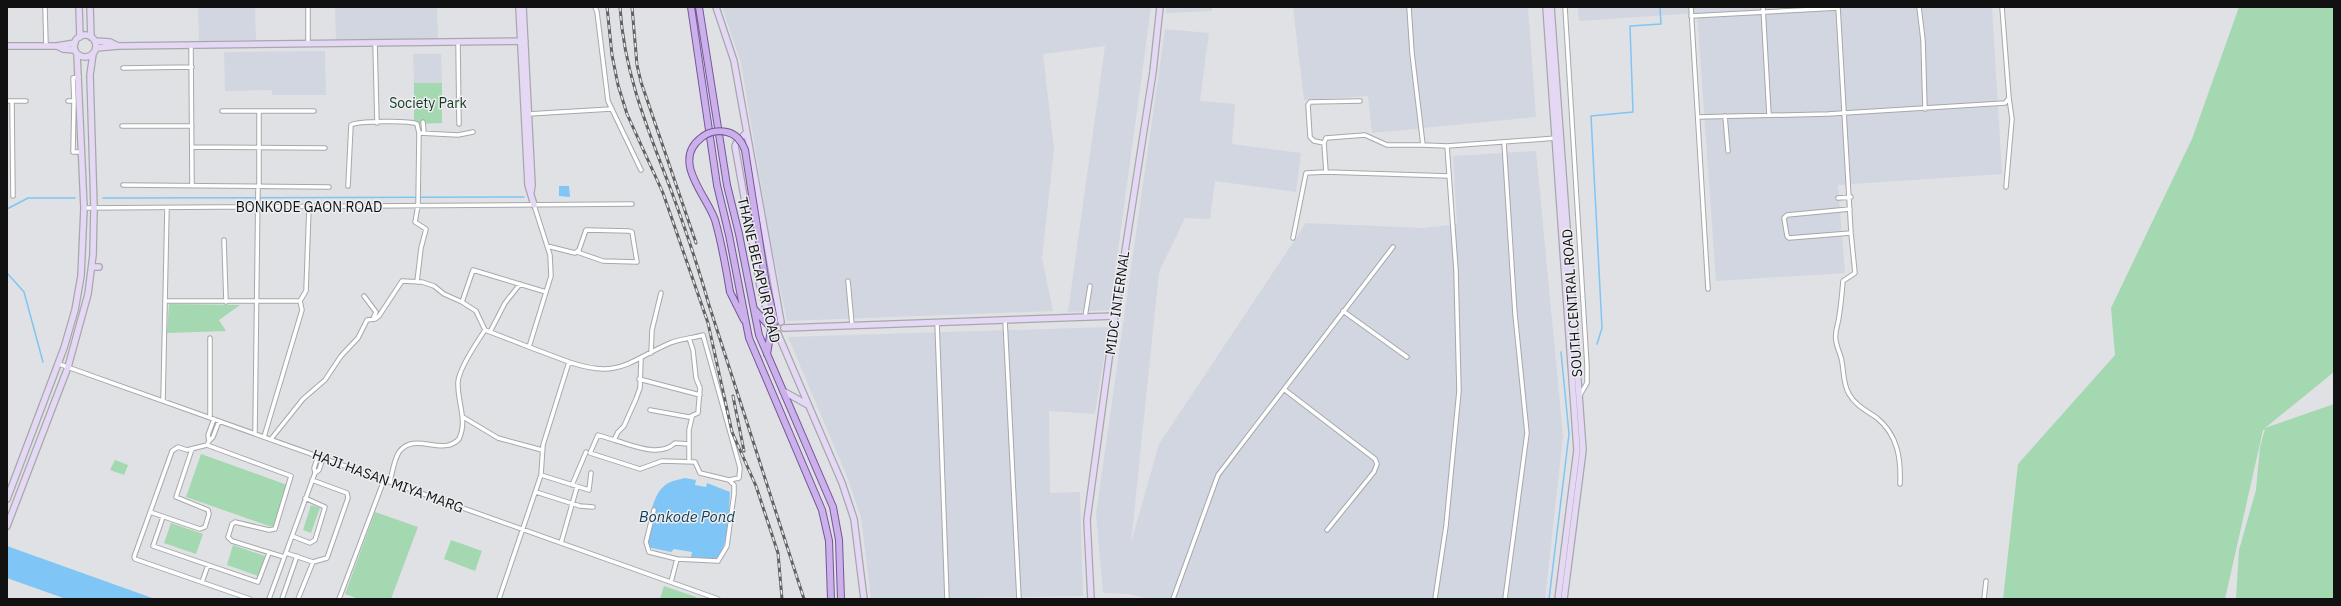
<svg xmlns="http://www.w3.org/2000/svg" width="2341" height="606" viewBox="0 0 2341 606" font-family="'IBM Plex Sans',sans-serif">
<rect width="100%" height="100%" fill="#e0e1e4"/>
<path fill="#d2d6e0" d="M198,7H255L256,40L199,41Z
M335,7H437L438,40L336,41Z
M722,7H1151L1110,310L1068,312L1105,46L1043,54L1054,149L1042,258L1053,311L787,321L770,239L741,63Z
M1166,7H1212V11L1166,13Z
M1293,7H1528L1536,117L1372,133L1368,96L1304,100Z
M1578,7H1992L2002,174L1838,185L1845,273L1716,281L1697,13L1579,21Z
M1165,29L1209,33L1200,101L1235,104L1232,144L1301,153L1296,192L1215,181L1210,219L1185,218L1159,272L1131,543L1159,444L1306,223L1424,228L1457,224L1453,156L1536,151L1563,436L1545,599H1149L1129,594L1103,593L1096,514Z
M325,51L326,95H272V90L225,91L224,52Z
M413,54H441L442,83H414Z
M1109,327L1095,414L1049,411L1050,493L1080,492L1083,596L871,599L861,518L848,479L788,337Z"/>
<path fill="#a3d8b0" d="M2239,7H2334V372L2265,428L2334,404V599H2236L2239,550L2256,490L2260,447L2265,429L2263,430L2225,599H2003L2018,464L2115,355L2111,308L2192,139Z
M414,83H442V123L414,124Z
M169,304L240,305L219,320L226,331L167,333Z
M201,454L290,486L275,528L186,497Z
M115,460L128,465L124,475L110,470Z
M311,505L320,508L311,533L303,530Z
M375,512L418,527L391,599H359L345,594Z
M171,523L203,534L196,554L164,543Z
M451,540L482,551L475,571L444,559Z
M233,545L265,556L258,576L227,565Z
M664,586L696,597L695,599H660Z"/>
<path fill="#7fc5f5" d="M559,186H569L570,197L559,196Z
M685,478L696,480L695,485L706,487L707,483L730,492C729,506 729,552 715,559L691,557L692,552L674,549L671,552L647,547C644,533 652,498 662,488C668,481 677,480 685,478Z
M7,546L155,599H66L7,578Z"/>
<g fill="none" stroke-linecap="round" stroke-linejoin="round">
<path stroke="#7fc5f5" stroke-width="1.5" d="M103,198L524,197
M7,209L28,198H75
M7,273L24,292L43,362
M1597,344L1602,328L1591,116L1633,112L1630,26L1661,24L1660,7
M1549,599L1569,434L1561,352"/>
<g stroke="#a7a8ab" stroke-width="5.5">
<path id="street" d="M45,7L46,45
M308,7V44
M595,7L597,12L608,101L641,170
M1409,7L1412,53L1423,145L1447,146L1557,138
M1565,7L1587,366V383L1580,395
M1691,7L1708,289
M1763,7L1769,115
M1838,7L1851,233L1855,273L1843,281C1842,293 1841,305 1839,317C1838,326 1834,332 1836,341C1837,348 1841,355 1842,362C1844,373 1843,384 1849,394C1855,405 1867,411 1877,418C1898,435 1901,459 1900,484
M1919,7L1923,40L1925,109
M1691,16L1838,8
M458,42L459,124
M375,43L377,123
M191,45L192,186
M123,68L192,67
M7,101H26
M12,101L13,196
M68,101H74L73,78L79,77
M74,101L73,152H82
M222,111H314
M528,114L611,109
M1725,116L1728,151
M1698,117L1828,114L2005,103L2009,98L2002,7
M423,122L424,133
M122,126H192
M419,133L458,135L473,132
M1504,142L1515,314L1527,433L1505,599
M1324,143L1314,141L1310,137L1308,105L1310,102L1360,101
M192,147L325,148
M1326,172L1449,176
M123,185L329,187
M259,186V111
M348,186L351,125C357,121 409,120 417,124L419,133L418,206L415,222L426,229L421,248L417,282
M2006,187L2012,119L2009,98
M1838,198L1851,197
M84,208L632,204
M1850,209L1787,215L1784,218L1787,236L1789,238L1851,233
M1293,238L1306,173L1326,172L1324,143L1326,138L1365,135L1387,145H1423
M224,240L226,302
M547,246L575,253L579,250L586,230L629,231L632,232L637,262L603,261L577,252
M848,281L852,325
M364,296L376,312L373,319
M165,301H300
M462,302L473,270L546,292
M1343,311L1407,357
M1085,317L1090,286
M1005,320L1019,599
M937,322L947,599
M490,332L505,303L520,284
M210,338V418
M651,353L652,330L661,293
M569,362C619,379 627,362 670,343C680,339 693,338 703,335L740,468L739,478L729,480L700,473L695,462L662,461L640,469L590,453L598,435L614,440L618,432L624,426L636,399L640,388L641,358
M59,364L718,599
M639,379L700,395
M1285,390L1375,459L1377,464L1374,472L1327,530
M163,401L167,208
M650,410L689,417L698,413L700,388L696,378L693,350L689,338
M463,417L498,438L542,450
M214,419L208,435L209,441L213,437L219,421
M255,434L258,186
M264,437L302,310L300,301L306,291L309,207
M271,439L303,399L325,380L341,356L358,338L367,320L375,319L379,316L402,281L422,282L434,286L444,294L462,302L476,311L485,330L529,347
M614,440C632,445 659,458 675,443L689,444
M209,441L207,445L187,450L178,447L172,451L134,557L135,559L250,599
M207,445L291,476L275,529L269,530L235,522L232,524L228,537L232,541L284,557
M318,456L314,468L315,473L319,470L323,458
M689,462V430L692,417
M541,475L589,490L591,473
M390,482C392,473 394,460 399,452C415,431 442,457 459,439C468,420 457,402 458,382C459,368 477,342 485,330
M572,485L586,452
M536,492L580,506L593,507
M654,510L646,542L649,552L677,559L718,561L727,546L734,494V485L729,480
M150,512L200,529L205,527L209,514L208,510L176,497L192,449
M163,517L153,546L258,582L269,553
M292,536L310,543L315,540L325,507L305,498
M561,543L577,487
M286,553L313,562
M202,582L208,565
M671,582L677,559
M269,599L315,473
M282,599L297,556
M298,599L313,562L327,558L348,498L347,493L312,480
M339,599L384,480
M499,599L541,475L543,445L569,362L529,347L551,276L550,255L534,205
M1173,599L1218,475L1393,247
M1435,599L1446,526L1459,391L1456,270L1447,146
M1984,599L1986,581"/>
</g>
<g stroke="#a7a8ab" stroke-width="8">
<path id="secondary" d="M79,7L80,37
M90,7L91,37
M519,7L528,185L534,205
M523,7L532,185L531,192
M716,7L734,61L781,322
M1546,7L1577,450L1558,599
M1551,7L1583,450L1564,599
M74 46a11 11 0 1 1 22 0a11 11 0 1 1-22 0Z
M95,41L110,42L118,46
M7,46H57L75,43
M57,46L63,49L75,50
M96,48L119,46L525,41
M746,133L737,142L735,146L760,286L771,326
M92,267H99
M784,328L1115,316
M778,334L842,483L854,519L864,599
M783,391L808,405
M7,499L64,348L75,310L81,276L84,208L77,54
M7,526L68,367L88,294L93,255L94,208L90,75L93,54
M1091,599L1087,520L1114,322L1153,72L1160,7"/>
</g>
<g stroke="#745796" stroke-width="8">
<path id="primary" d="M691,7L717,185L729,235L749,338L822,510L829,541L831,599
M699,7L727,185L739,234L759,335L833,507L839,540L841,599
M766,284L775,322
M730,292L744,320
M755,310L771,328
M767,354L771,330"/>
</g>
<use href="#street" stroke="#fff" stroke-width="3.5"/>
<use href="#secondary" stroke="#e5d8f5" stroke-width="5.5"/>
<use href="#primary" stroke="#cbb0eb" stroke-width="6"/>
<g stroke="#616263" stroke-width="3">
<path id="rail" d="M607,7L612,55L618,85L627,114L663,193L708,323L732,432L756,486L778,553L782,599
M620,7C624,73 648,130 671,190C685,228 698,266 709,305L804,599
M632,7L637,65L641,82L696,243
M733,396L744,451"/>
</g>
<use href="#rail" stroke="#edeef1" stroke-width="1.5" stroke-dasharray="4.5" stroke-linecap="butt"/>
<g stroke="#745796" stroke-width="8" stroke-linecap="butt">
<path id="primary-bridge" d="M730,292C726,268 722,244 715,220C707,196 671,161 701,138C708,132 718,130 727,132C736,134 742,142 745,150L766,284"/>
</g>
<use href="#primary-bridge" stroke="#cbb0eb" stroke-width="6"/>
</g>
<g text-anchor="middle" stroke-width="3" stroke-linejoin="round" paint-order="stroke">
<g font-size="14" fill="#143820" stroke="#edeef1">
<text x="428" y="108">Society Park</text>
</g>
<g font-size="14" fill="#111112" stroke="#edeef1">
<text x="309" y="212">BONKODE GAON ROAD</text>
<text transform="translate(759 270) rotate(77)" y="5">THANE BELAPUR ROAD</text>
<text transform="translate(1117 303) rotate(-82)" y="5">MIDC INTERNAL</text>
<text transform="translate(1572 303) rotate(-94)" y="5">SOUTH CENTRAL ROAD</text>
<text transform="translate(388 481) rotate(20)" y="5">HAJI HASAN MIYA MARG</text>
</g>
<g font-size="15" font-style="italic" fill="#133a52" stroke="#edeef1">
<text x="687" y="522">Bonkode Pond</text>
</g>
</g>
<rect width="2341" height="606" fill="none" stroke="#111112" stroke-width="16"/>
</svg>
